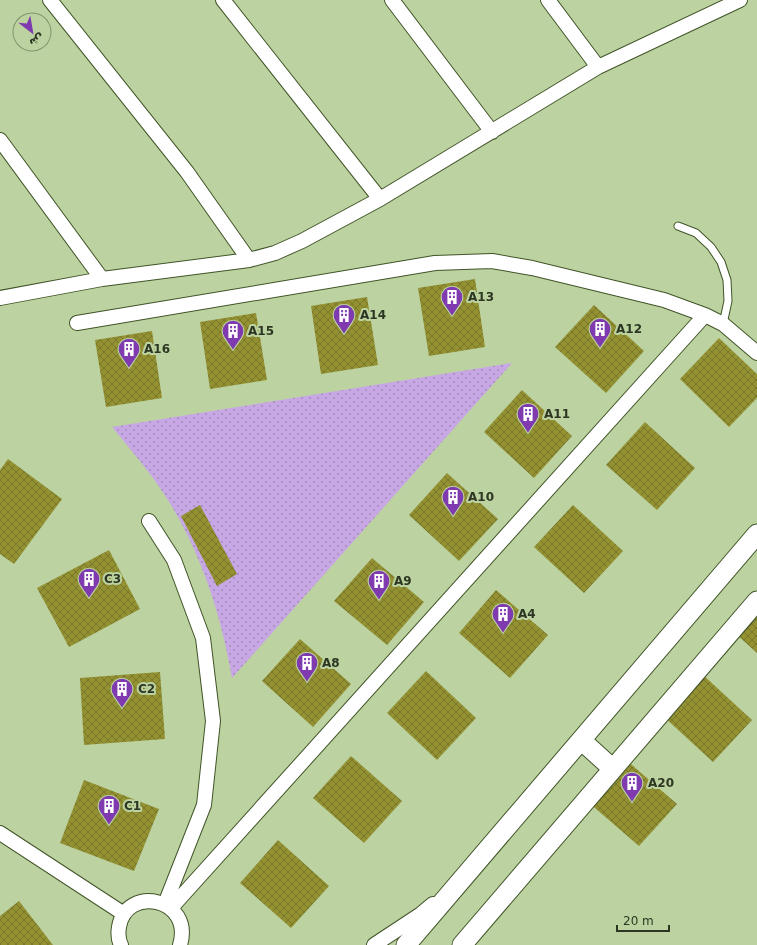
<svg xmlns="http://www.w3.org/2000/svg" width="757" height="945" viewBox="0 0 757 945" font-family="'DejaVu Sans','Noto Naskh Arabic',sans-serif">
<defs>
<pattern id="green-dots" width="8" height="8" patternUnits="userSpaceOnUse"><rect width="8" height="8" fill="#c7a8e5"/><path d="M2 2h.1M6 6h.1" fill="none" stroke="#a28ab9" stroke-width="1.8" stroke-linecap="round"/></pattern>
<pattern id="building-cross-hatch" width="8" height="8" patternUnits="userSpaceOnUse"><rect width="8" height="8" fill="#939132"/><path d="M0 0l8 8M0 8l8-8" fill="none" stroke="#78772a"/></pattern>
</defs>
<rect width="100%" height="100%" fill="#bcd3a1"/>
<path fill="url(#green-dots)" d="M512,363L232,678C219,604 195,534 150,474C138,458 125,443 112,427Z"/>
<path fill="url(#building-cross-hatch)" d="M475,279L485,347L429,356L418,288Z
M367,297L378,365L321,374L311,306Z
M594,305L644,351L606,393L555,347Z
M256,313L267,380L210,389L200,322Z
M152,331L162,398L106,407L95,340Z
M719,338L757,374V398L729,427L680,379Z
M522,390L572,436L534,478L484,432Z
M645,422L695,468L657,510L606,465Z
M8,459L62,499L14,564L0,554V470Z
M447,473L498,519L459,561L409,515Z
M200,505L237,574L217,586L181,516Z
M573,505L623,551L584,593L534,547Z
M109,550L140,609L69,647L37,588Z
M372,558L424,602L387,645L334,601Z
M496,590L548,635L510,678L459,633Z
M757,609V653L735,633Z
M300,639L351,684L313,727L262,681Z
M426,671L476,718L437,760L387,713Z
M160,672L165,739L84,745L80,678Z
M702,674L752,720L713,762L663,716Z
M351,756L402,801L364,843L313,798Z
M625,759L677,804L639,846L588,802Z
M84,780L159,809L134,871L60,843Z
M278,840L329,886L291,928L240,883Z
M19,901L53,945H0V916Z"/>
<g fill="none" stroke-linecap="round" stroke-linejoin="round">
<g stroke="#415428" stroke-width="9">
<path id="lane" d="M678,226L696,233L711,247L721,262L727,280L728,301L723,324"/>
</g>
<g stroke="#415428" stroke-width="16">
<path id="street" d="M50,0L187,172L249,260
M223,0L380,199
M392,0L492,132
M548,0L598,67
M0,140L102,279
M0,298L102,279L249,260L275,253L302,241L380,199L598,67L740,0
M77,323L435,263L492,261L532,268L664,300L705,315L723,324L757,353
M149,521L174,560L203,638L213,721L204,805L165,904
M0,833L124,914
M171,908L705,315
M121,945C118,939 118,933 119,927C126,884 194,898 180,945
M374,945L421,914L433,904"/>
</g>
<g stroke="#415428" stroke-width="21">
<path id="secondary" d="M581,740L613,769
M406,945L757,534
M462,945L757,601"/>
</g>
<use href="#lane" stroke="#fff" stroke-width="7"/>
<use href="#street" stroke="#fff" stroke-width="14"/>
<use href="#secondary" stroke="#fff" stroke-width="19"/>
</g>
<defs>
<g id="building-pin" transform="scale(1.15)"><path d="M0 17L-7.5 6A9.5 9.5 0 1 1 7.5 6Z" fill="#7e3aae" stroke="#bcd3a1"/><path d="M-4-6H4V6H1V3H-1V6H-4ZM-2.5-4.3h1.7v1.8h-1.7ZM.8-4.3h1.7v1.8H.8ZM-2.5-1h1.7V.8h-1.7ZM.8-1h1.7V.8H.8Z" fill="#fff"/></g>
</defs>
<g fill-rule="evenodd">
<use href="#building-pin" x="452" y="297"/>
<use href="#building-pin" x="344" y="315"/>
<use href="#building-pin" x="600" y="329"/>
<use href="#building-pin" x="233" y="331"/>
<use href="#building-pin" x="129" y="349"/>
<use href="#building-pin" x="528" y="414"/>
<use href="#building-pin" x="453" y="497"/>
<use href="#building-pin" x="89" y="579"/>
<use href="#building-pin" x="379" y="581"/>
<use href="#building-pin" x="503" y="614"/>
<use href="#building-pin" x="307" y="663"/>
<use href="#building-pin" x="122" y="689"/>
<use href="#building-pin" x="632" y="783"/>
<use href="#building-pin" x="109" y="806"/>
</g>
<g text-anchor="middle" stroke-width="4" stroke-linejoin="round" paint-order="stroke">
<g font-size="12" font-weight="bold" fill="#2d3622" stroke="#bcd3a1" text-anchor="start">
<text x="468" y="301">A13</text>
<text x="360" y="319">A14</text>
<text x="616" y="333">A12</text>
<text x="248" y="335">A15</text>
<text x="144" y="353">A16</text>
<text x="544" y="418">A11</text>
<text x="468" y="501">A10</text>
<text x="104" y="583">C3</text>
<text x="394" y="585">A9</text>
<text x="518" y="618">A4</text>
<text x="322" y="667">A8</text>
<text x="138" y="693">C2</text>
<text x="648" y="787">A20</text>
<text x="124" y="810">C1</text>
</g>
</g>
<g transform="translate(32 32) rotate(149)"><circle r="19" fill="#bcd3a1" stroke="#83946e"/>
<path d="M0-3L7 15L0 10L-7 15Z" fill="#7e3aae"/>
<text y="-6" font-size="11" font-weight="bold" text-anchor="middle" fill="#2d3622">ش</text>
</g>
<path d="M617 925v6h52v-6" fill="none" stroke="#2d3622" stroke-width="2"/>
<text x="623" y="925" font-size="12" fill="#2d3622" stroke="#bcd3a1" stroke-width="3" paint-order="stroke">20 m</text>
</svg>
